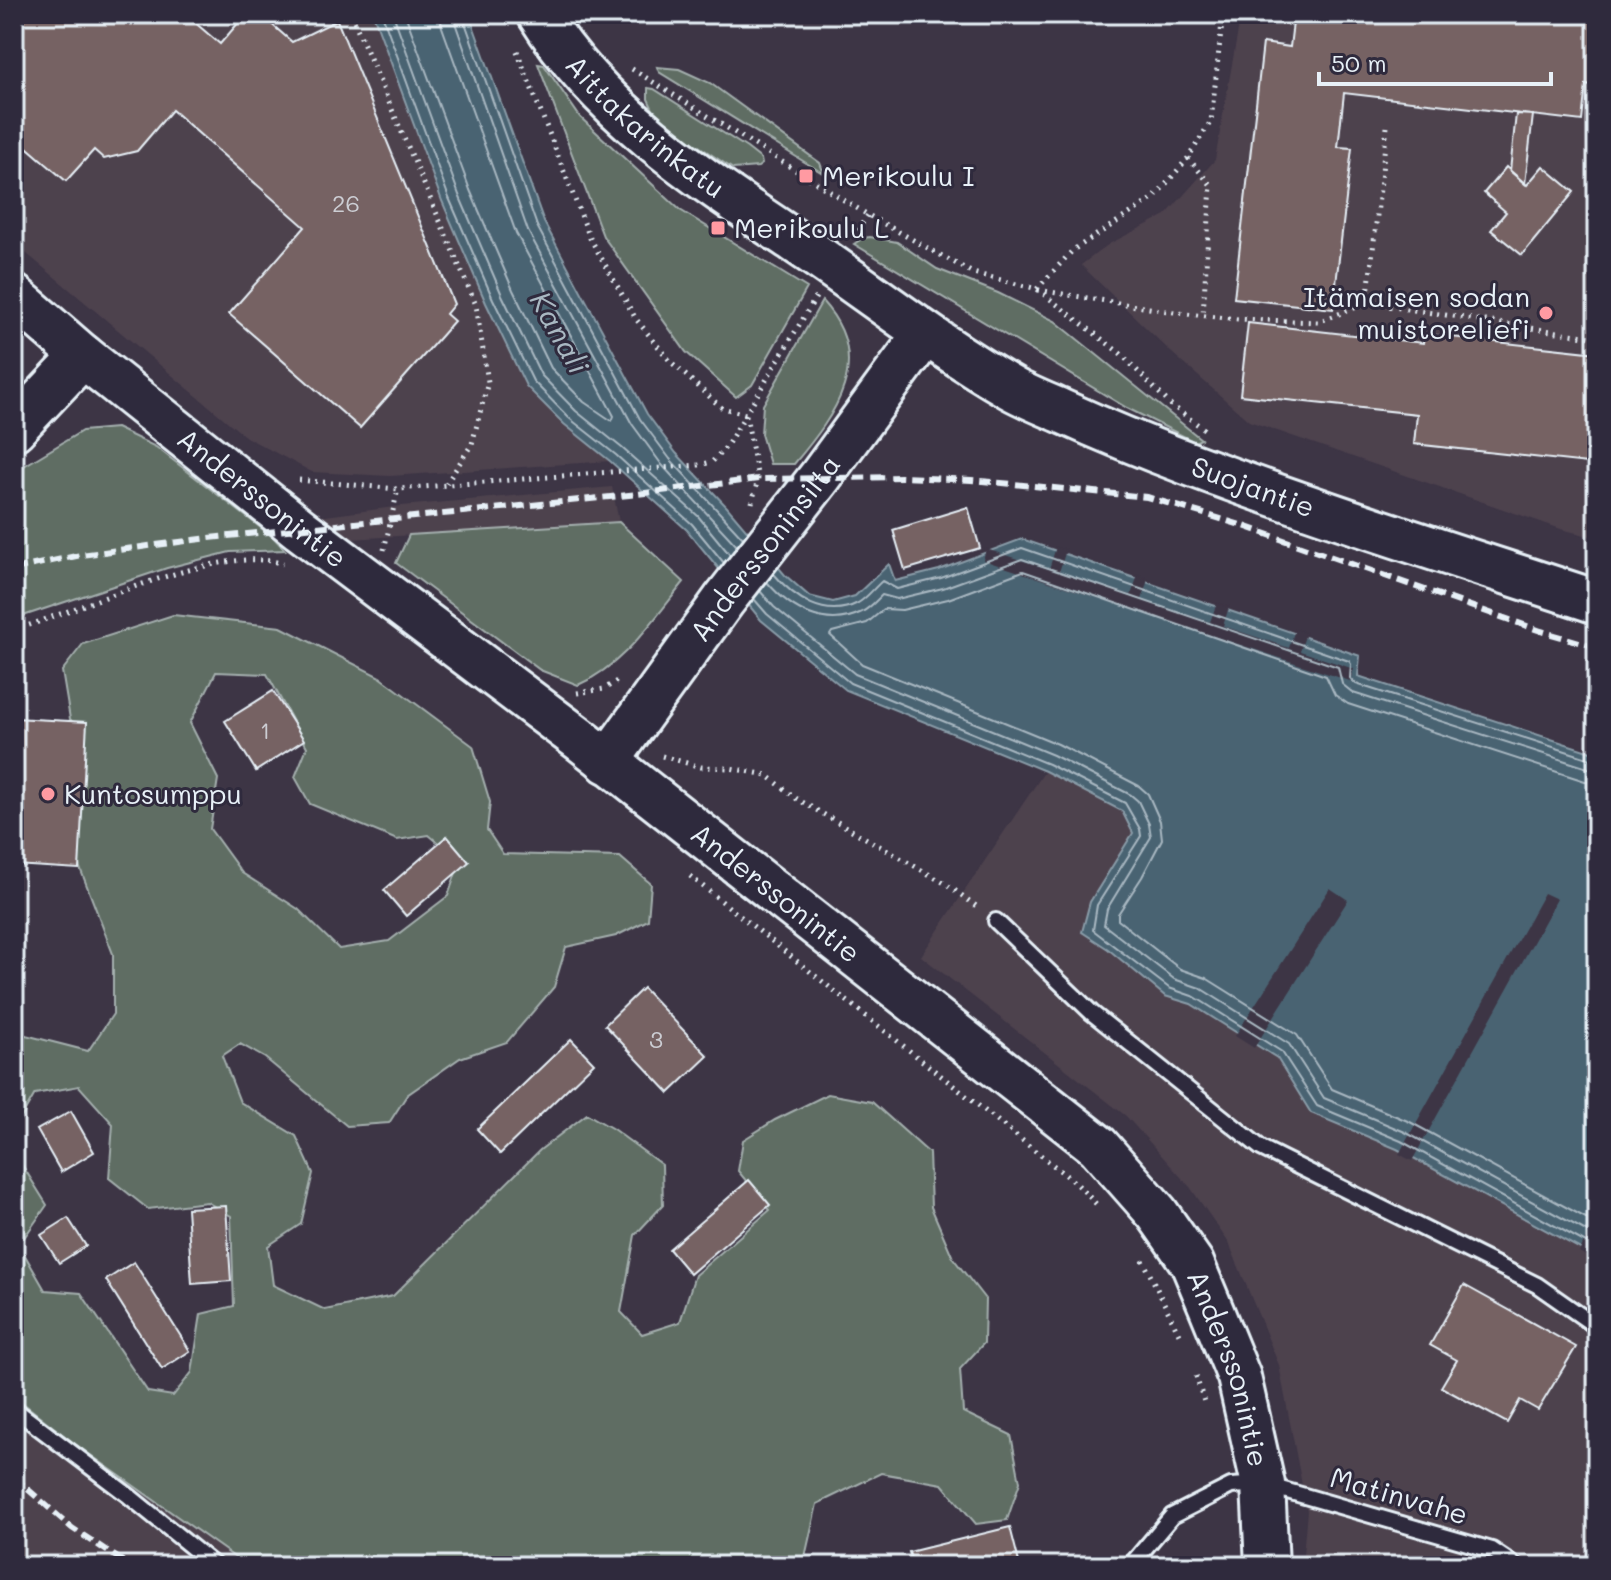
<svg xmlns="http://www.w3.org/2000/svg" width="1611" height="1580" viewBox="0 0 1611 1580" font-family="Mali,sans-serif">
<rect width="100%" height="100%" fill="#3d3545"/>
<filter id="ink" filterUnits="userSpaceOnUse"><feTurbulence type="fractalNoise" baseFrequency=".0125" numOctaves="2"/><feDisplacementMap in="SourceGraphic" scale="16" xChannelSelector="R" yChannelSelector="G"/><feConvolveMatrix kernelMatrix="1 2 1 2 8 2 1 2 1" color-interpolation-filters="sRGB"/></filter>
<g filter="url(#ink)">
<path fill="#4e424e" d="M14,14H373L442,201L486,303L526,386L564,424L610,461L390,476L312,472L246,437L14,243Z
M1241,14H1597V538L1561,529L1249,421L1171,352L1081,265L1109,244L1166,215L1215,160Z
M612,487L619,522L240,546L257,525L402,506Z
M1045,771L1122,811L1133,833L1082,932L1108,949L1165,996L1191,1004L1277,1058L1311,1113L1397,1149L1597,1258V1566H1302L1307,1511L1279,1365L1229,1243L1190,1187L1126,1116L921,956Z
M14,1396L75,1444L247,1566H14Z"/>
<path fill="#5f6d63" stroke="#a4afae" stroke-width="2" fill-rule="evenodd" d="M538,64L544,65L580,117L680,210L807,288L752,385L736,397L686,352L603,236Z
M657,67L679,69L710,83L820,163L824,174L659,72Z
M648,88L654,89L747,148L761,159L762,164L758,167L733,169L657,118L648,99Z
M870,237L897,242L937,269L998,293L1055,321L1201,439L1195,442L1127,408L854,244L863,238Z
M822,301C876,360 836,414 794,464H770L761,434L763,405Z
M116,428L156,447L274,538L285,550L230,552L167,568L14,619V472L82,431Z
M619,522L684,582C653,620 624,665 578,685L540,670L396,563L409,535Z
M173,615L281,627L380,677L473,746L490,802L487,830L503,854L620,857L651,884L648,920L616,936L566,947L554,987L507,1042L460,1058L407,1095L389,1123L347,1126L265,1058L240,1044L222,1056L240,1102L296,1136L313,1173L301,1224L268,1246L273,1285L325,1310L393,1296L540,1150L587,1114L613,1129L662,1165L663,1205L635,1235L621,1312L642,1334L680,1322L695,1275L770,1210L738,1171L743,1140L775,1120L828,1094L872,1102L929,1153L931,1207L953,1258L985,1299L984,1343L960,1369L963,1412L1011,1435L1020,1482L1007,1520L976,1524L942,1484L881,1473L817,1504L803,1566H247L75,1444L14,1396V1152L47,1205L19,1245L45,1290L81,1293L148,1392L173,1396L192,1372L201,1314L234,1306L231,1216L207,1202L148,1209L109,1178L113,1124L79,1086L35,1094L14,1130V1032L88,1051L113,1014V954L77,860L84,735L70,719L62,671L83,644ZM216,672L267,674L307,747L295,777L310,804L397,840L429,835L460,861L448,896L389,941L339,949L298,909L242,873L210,829L218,779L190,723Z"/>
<path fill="#4a6372" stroke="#899ca8" stroke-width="2" d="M373,14H469L544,222L647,414L676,453L727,507L785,575L809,596L833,602L855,596L889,564L895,581L939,570L1022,539L1360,656L1358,676L1597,754V1258L1397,1149L1311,1113L1277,1058L1191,1004L1165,996L1108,949L1082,932L1090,902L1133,833L1122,811L1045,771L846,690L761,620L687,530L610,461L564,424L526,386L486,303L442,201Z"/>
<path fill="#3d3545" d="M1056,547L1066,550L1059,572L1131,595L1138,575L1148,579L1142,600L1210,622L1217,603L1229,607L1223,626L1289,648L1295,629L1306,633L1300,651L1354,669L1350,681L983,560L986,549L1049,569Z
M1330,888L1348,900L1254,1048L1235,1036Z
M1544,893L1557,899L1412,1161L1399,1154Z
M1597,1217V1262L1579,1252Z"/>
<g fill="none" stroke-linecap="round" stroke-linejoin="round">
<path stroke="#a9b8c2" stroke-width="2" d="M382,14L449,198L493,299L533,381L569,418L616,455L692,524L724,563
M393,14L459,195L502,295L541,375L576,411L622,448L698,516L730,555
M405,14L470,190L513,290L551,368L584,402L612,421L614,416L516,233L442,27L440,14
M452,14L528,231L632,424L662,465L737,546
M462,14L537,226L640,419L670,459L743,538
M774,574C794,598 825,620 858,603C867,598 874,588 882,581L897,589L941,578L1022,548L1349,661L1351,664L1350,678L1356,684L1597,761
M767,582C791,610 826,630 862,612C870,608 876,601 882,595L897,599L943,588L1022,559L1338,667L1342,684L1353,693L1597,771
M760,591L774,607L855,674L1053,755L1131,795L1138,801L1149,824L1151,837L1107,909L1104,925L1174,979L1200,988L1289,1044L1324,1098L1405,1132L1597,1237
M754,599L767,614L850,683L1048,764L1125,803L1140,829L1141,836L1097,905L1093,930L1169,988L1195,997L1282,1052L1317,1106L1401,1141L1597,1249
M1597,783L1585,781L1348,704L1335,695L1326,676L1023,571L948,599L902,610L884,609L867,623L832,632L830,635L862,664L1058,744L1139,786L1148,794L1160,821L1162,839L1142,877L1118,914V920L1180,969L1206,978L1297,1035L1332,1089L1410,1122L1597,1224"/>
</g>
<path fill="#766263" stroke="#e8f1f8" stroke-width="2" d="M14,14H185L220,44L246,14H260L292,42L337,20L454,304L446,314L454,321L360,428L229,314L305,227L172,110L137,151L104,159L94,150L66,181L14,136Z
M1294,14H1557L1597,19V87L1586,85L1582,121L1344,93L1338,147L1352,148L1333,309L1234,298L1263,43L1290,47Z
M1516,114L1533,115L1525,184L1510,171Z
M1543,166L1574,192L1522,255L1491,230L1506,212L1484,193L1506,167L1527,185Z
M1248,323L1423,343L1424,334L1597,353L1587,463L1414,444L1417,414L1240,395Z
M968,507L980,548L905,570L893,530Z
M273,691L304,740L256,771L225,721Z
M14,718L87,722L79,869L14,865Z
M447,836L469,862L406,916L384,890Z
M643,988L708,1056L669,1093L605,1025Z
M571,1039L594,1063L500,1154L477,1129Z
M71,1111L94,1152L61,1172L37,1130Z
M749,1180L770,1205L690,1274L669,1249Z
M226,1206L231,1281L192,1284L187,1208Z
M68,1218L86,1246L59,1263L41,1235Z
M134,1262L190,1351L162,1369L106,1280Z
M1464,1285L1576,1347L1538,1410L1520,1400L1507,1423L1441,1387L1457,1360L1430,1345Z
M1010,1527L1020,1566H913L909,1552Z"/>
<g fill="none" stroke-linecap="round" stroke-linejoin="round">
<g stroke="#e8f1f8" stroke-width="20">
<path id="lane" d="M996,921L1092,1013L1261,1148L1537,1285L1597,1327
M14,1409L129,1496L215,1566
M1130,1566L1172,1516L1231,1486L1263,1484L1492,1550L1516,1566"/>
</g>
<g stroke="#e8f1f8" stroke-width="48">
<g id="secondary">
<path id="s1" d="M539,14C601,114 700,178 796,242C868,290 936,345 1011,388C1027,397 1045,404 1061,411C1103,430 1144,447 1187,463C1322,514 1460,557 1597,602"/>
<path id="s2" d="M14,296L83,356L300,529L582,741L1098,1146L1157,1213L1192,1263L1212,1311L1239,1377L1263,1484L1267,1566"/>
<path d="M14,429L83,356"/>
<path id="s3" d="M607,762L724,600L820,477L925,334"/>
</g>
</g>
<path stroke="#e8f1f8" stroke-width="5" stroke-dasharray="2 6" stroke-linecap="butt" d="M351,14L476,305L488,382L472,444L446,484
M517,51L590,238L636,319L670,361L722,408L746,414
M632,69L868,215L973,273L1037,289L1120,353L1171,405L1204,429
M1387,127L1367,303L1597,338
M1188,158L1211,185L1203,315
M853,237L868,215
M1037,289L1073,250L1154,198L1188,158L1211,121L1223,14
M1038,290L1186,314L1239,319L1318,322L1367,303
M746,415L758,479L752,503
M299,480L398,489L699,465L712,462L726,447L816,297
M384,550L398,489
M14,630C78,611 222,542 283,564
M577,693L604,689L620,679
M662,756L701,767L730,768L767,775L797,799L946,884L979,908
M690,876L1077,1184L1099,1207
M1143,1260L1181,1338
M1196,1376L1205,1405"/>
<use href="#lane" stroke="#2f2a3d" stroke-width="14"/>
<use href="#secondary" stroke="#2f2a3d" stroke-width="42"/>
<path stroke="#e8f1f8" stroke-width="6" stroke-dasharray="12 6" stroke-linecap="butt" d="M14,569L81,555L209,538L629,495L758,479L901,477L971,480L1147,497L1241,525L1541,631L1597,647
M14,1477L72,1528L130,1566"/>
</g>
</g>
<g fill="#ff9aa2" stroke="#2f2a3d" stroke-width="3">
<rect x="798" y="168" width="16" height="16" rx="4"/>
<rect x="710" y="220" width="16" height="16" rx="4"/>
<circle cx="1546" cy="313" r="8"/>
<circle cx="48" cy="794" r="8"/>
</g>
<g text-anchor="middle" stroke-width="6" stroke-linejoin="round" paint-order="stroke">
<g font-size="24" fill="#cccdd3">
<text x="346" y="212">26</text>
<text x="265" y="739">1</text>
<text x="656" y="1048">3</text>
</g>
<g font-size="28" fill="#e8f1f8" stroke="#2f2a3d">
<text dy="10" stroke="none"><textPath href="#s1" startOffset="156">Aittakarinkatu</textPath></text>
<text dy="10" stroke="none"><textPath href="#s1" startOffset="868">Suojantie</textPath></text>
<text dy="10" stroke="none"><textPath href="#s2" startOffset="320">Anderssonintie</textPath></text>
<text dy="10" stroke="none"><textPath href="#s3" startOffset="266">Anderssoninsilta</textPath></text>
<text dy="10" stroke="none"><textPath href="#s2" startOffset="968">Anderssonintie</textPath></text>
<text dy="10" stroke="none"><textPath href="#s2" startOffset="1640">Anderssonintie</textPath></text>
<text transform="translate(1399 1496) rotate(16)" y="10">Matinvahe</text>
</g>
<g font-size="28" fill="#e8f1f8" stroke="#2f2a3d" text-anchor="start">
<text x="822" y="186">Merikoulu I</text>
<text x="734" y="238">Merikoulu L</text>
<text x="1530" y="307" text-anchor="end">Itämaisen sodan<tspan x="1530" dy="32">muistoreliefi</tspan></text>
<text x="64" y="804">Kuntosumppu</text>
</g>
<g font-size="30" font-style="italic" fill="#a9b8c2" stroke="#2f2a3d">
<text transform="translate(559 333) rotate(61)" y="10">Kanali</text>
</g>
</g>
<rect width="1611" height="1580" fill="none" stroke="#2f2a3d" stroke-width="48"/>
<rect x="24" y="24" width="1563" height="1532" fill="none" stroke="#e8f1f8" stroke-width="3" filter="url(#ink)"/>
<path d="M1319 72v12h232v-12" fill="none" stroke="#e8f1f8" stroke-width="4"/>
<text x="1331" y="72" font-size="24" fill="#e8f1f8" stroke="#2f2a3d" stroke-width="6" paint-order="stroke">50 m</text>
</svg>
